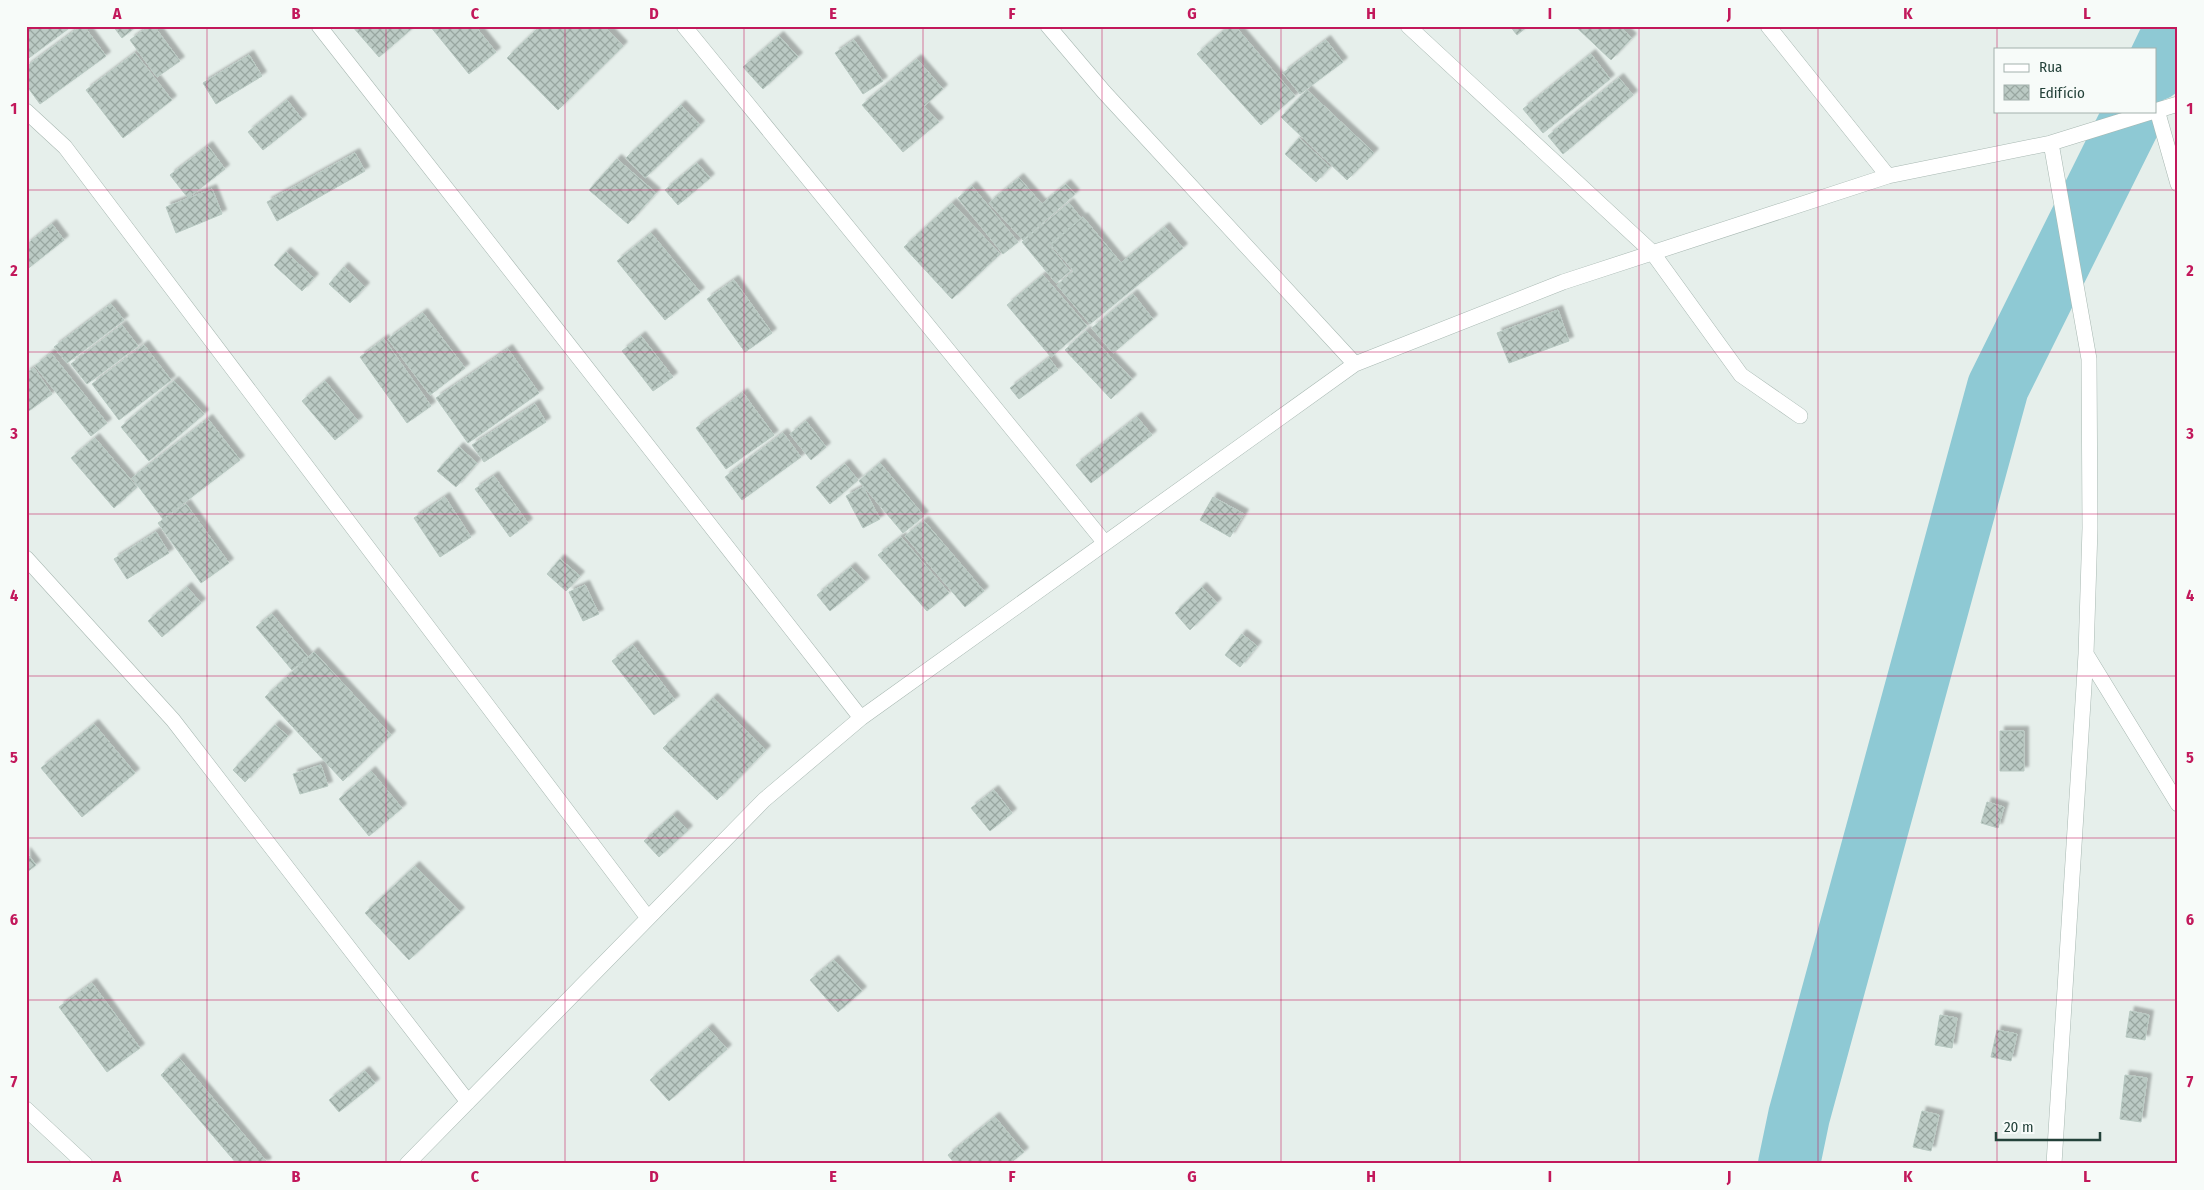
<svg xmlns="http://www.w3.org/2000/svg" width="2204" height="1190" viewBox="0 0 2204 1190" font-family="'Fira Sans Condensed',sans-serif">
<defs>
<pattern id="building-cross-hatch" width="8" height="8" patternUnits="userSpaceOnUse" patternTransform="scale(1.25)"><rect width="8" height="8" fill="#bbcac4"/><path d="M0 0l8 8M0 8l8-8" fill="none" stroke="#98a6a0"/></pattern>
<filter id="shadow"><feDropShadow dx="4.5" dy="-4.5" stdDeviation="1" flood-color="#0004"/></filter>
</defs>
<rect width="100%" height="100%" fill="#e6efeb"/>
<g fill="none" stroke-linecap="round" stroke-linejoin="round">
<path stroke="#8ec9d4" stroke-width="62" d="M2155,70L2170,39L2178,34
M1789,1164L1799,1116L1998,387L2135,111"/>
</g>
<path fill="url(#building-cross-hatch)" stroke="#b8c9c2" filter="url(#shadow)" d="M26,26H72L26,60Z
M81,26H84L106,56L40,104L26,85V67Z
M113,26H137L122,38Z
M149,26H154L180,61L157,77L130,40Z
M352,26H415L379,57Z
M430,26H475L496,52L469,74Z
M540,26H604L623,46L558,110L507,58Z
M1229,26H1235L1295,96L1261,125L1197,54Z
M1510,26H1528L1517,35Z
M1575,26H1620L1632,38L1611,60Z
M779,36L798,57L763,89L743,67Z
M854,40L883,81L863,94L835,53Z
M1326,40L1343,62L1300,94L1283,73Z
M135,53L172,100L123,138L86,90Z
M1591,54L1610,79L1543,133L1523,109Z
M249,55L262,76L216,104L203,83Z
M917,59L943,89L924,106L939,122L903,152L862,105Z
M1619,78L1633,95L1563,154L1548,136Z
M1307,90L1374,153L1347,180L1281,117Z
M287,100L302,119L263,150L248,132Z
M681,105L700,125L645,178L626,158Z
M1299,138L1330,167L1316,182L1285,154Z
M208,146L225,169L188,198L170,175Z
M355,153L365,171L277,221L267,202Z
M617,159L656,193L628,224L589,190Z
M697,163L710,178L678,205L665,190Z
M1019,178L1042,204L1066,184L1075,194L1023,240L989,203Z
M972,186L1018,242L1003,254L958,198Z
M212,189L222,214L176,233L166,207Z
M952,203L1000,254L952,299L904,247Z
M1069,203L1081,218L1049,245L1070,271L1056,283L1022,242Z
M1083,217L1121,263L1165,227L1183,248L1090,324L1057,285L1074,271L1051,245Z
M52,224L64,240L26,270V245Z
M651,233L700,292L665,320L617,261Z
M286,252L314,278L302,291L274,265Z
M344,267L365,287L350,303L329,284Z
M1043,275L1087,326L1051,357L1007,305Z
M734,280L772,333L745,352L707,299Z
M1133,294L1153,319L1113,353L1092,328Z
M111,304L124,320L67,363L54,347Z
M1558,310L1569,341L1509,363L1497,333Z
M423,313L465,368L430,395L388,339Z
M122,325L138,346L87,384L71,364Z
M1086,331L1132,379L1111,399L1065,350Z
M641,336L673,377L653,391L622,351Z
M384,339L431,406L407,423L360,357Z
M144,345L171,380L119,420L92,384Z
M508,349L539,393L468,443L436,398Z
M51,353L107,423L91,436L35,366Z
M1049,358L1058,370L1019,399L1010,388Z
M34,368L52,394L26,413V373Z
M174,381L204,414L149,461L121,427Z
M325,381L358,421L335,440L302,401Z
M743,393L774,435L726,469L696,428Z
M535,404L546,422L484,462L472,445Z
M1137,417L1152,435L1091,483L1076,465Z
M208,419L240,460L163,519L132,478Z
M806,421L826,447L811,460L790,434Z
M783,433L801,457L742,500L725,477Z
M95,438L137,487L114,508L71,458Z
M459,447L477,463L456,487L437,471Z
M880,463L924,516L903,533L859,481Z
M845,464L858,480L830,504L816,487Z
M494,476L528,523L510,537L475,489Z
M863,487L880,519L863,528L846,496Z
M445,497L471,537L440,557L414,518Z
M1213,497L1244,514L1230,537L1200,520Z
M186,504L229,563L201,583L158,523Z
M924,521L984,591L965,607L905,536Z
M156,532L169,553L127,579L114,559Z
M901,537L949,593L927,611L878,555Z
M560,559L580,576L566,591L547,574Z
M851,567L865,582L830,611L817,595Z
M585,585L599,614L583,621L569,592Z
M187,587L201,603L162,637L148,621Z
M1202,587L1217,603L1190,630L1175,613Z
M272,614L308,657L292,670L256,627Z
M1242,634L1257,646L1240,667L1225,655Z
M633,645L675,700L654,715L612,661Z
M314,652L391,735L343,781L265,697Z
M713,698L766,750L717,800L663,748Z
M94,724L135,773L82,817L41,768Z
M275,725L288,736L245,782L233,770Z
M2000,731H2024V771H2000Z
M321,765L328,786L300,794L293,774Z
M371,771L402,808L369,836L339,799Z
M994,790L1012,813L990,831L971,808Z
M1987,802L2004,807L1998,828L1981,823Z
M673,815L688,830L659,857L644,841Z
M26,852L36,865L26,873Z
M415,866L460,912L409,960L365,913Z
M834,960L862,991L838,1012L810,980Z
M92,983L140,1048L107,1072L59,1007Z
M2130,1011L2149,1015L2145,1040L2126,1037Z
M1940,1015L1957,1018L1952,1048L1935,1045Z
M708,1028L727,1049L669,1101L650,1080Z
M1997,1030L2017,1034L2011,1061L1991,1057Z
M179,1058L267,1162L265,1164H237L161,1075Z
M365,1071L375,1083L339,1112L329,1100Z
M2125,1075L2147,1078L2141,1122L2120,1119Z
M1922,1111L1939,1115L1931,1151L1913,1147Z
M995,1117L1024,1152L1009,1164H955L948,1155Z"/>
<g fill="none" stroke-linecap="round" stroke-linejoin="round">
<g stroke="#a8b8b2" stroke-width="16">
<path id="minor" d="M319,26L861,718
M684,26L1105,543
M1048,26L1104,92L1355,364
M1408,26L1652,252L1741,375L1800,416
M1768,26L1888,176
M2157,110L2178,184
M26,111L65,147L648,918
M2155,111L2178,104
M2051,143L2089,359L2090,528L2086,654L2054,1164
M26,558L173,720L468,1102
M2086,654L2178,804
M26,1109L85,1164
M407,1164L764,800L861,718L1355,364L1563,282L1888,176L2051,143L2154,111"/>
</g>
<use href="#minor" stroke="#fff" stroke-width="15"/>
</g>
<path fill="none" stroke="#c2185b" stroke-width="1" stroke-opacity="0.55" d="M207,26V1164M386,26V1164M565,26V1164M744,26V1164M923,26V1164M1102,26V1164M1281,26V1164M1460,26V1164M1639,26V1164M1818,26V1164M1997,26V49M1997,111V1164M26,190H2178M26,352H2178M26,514H2178M26,676H2178M26,838H2178M26,1000H2178"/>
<rect width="2204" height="1190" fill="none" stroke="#f7fbf9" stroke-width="55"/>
<rect x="1994" y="48" width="162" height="65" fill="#f7fbf9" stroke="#a3b1ad"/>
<rect x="2004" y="64" width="25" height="8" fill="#ffffff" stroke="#a3b1ad"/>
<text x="2039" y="72" font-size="15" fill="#24423a">Rua</text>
<rect x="2004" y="85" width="25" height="15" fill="url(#building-cross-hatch)" stroke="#a3b1ad"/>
<text x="2039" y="98" font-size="15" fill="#24423a">Edifício</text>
<path d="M1996 1132v8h104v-8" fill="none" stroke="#24423a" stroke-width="2.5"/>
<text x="2004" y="1132" font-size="15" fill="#24423a" stroke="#f7fbf9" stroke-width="4" paint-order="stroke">20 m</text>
<rect x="28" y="28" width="2148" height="1134" fill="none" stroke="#c2185b" stroke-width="2"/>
<g font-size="16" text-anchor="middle" font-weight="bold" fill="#c2185b">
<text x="117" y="19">A</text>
<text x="296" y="19">B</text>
<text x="475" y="19">C</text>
<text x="654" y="19">D</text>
<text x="833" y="19">E</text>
<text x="1012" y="19">F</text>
<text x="1192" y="19">G</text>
<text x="1371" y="19">H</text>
<text x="1550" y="19">I</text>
<text x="1729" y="19">J</text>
<text x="1908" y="19">K</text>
<text x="2087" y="19">L</text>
<text x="14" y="114">1</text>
<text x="2190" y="114">1</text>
<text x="14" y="276">2</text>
<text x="2190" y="276">2</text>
<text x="14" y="439">3</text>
<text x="2190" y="439">3</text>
<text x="14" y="601">4</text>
<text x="2190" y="601">4</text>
<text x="14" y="763">5</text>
<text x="2190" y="763">5</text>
<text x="14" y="925">6</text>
<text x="2190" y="925">6</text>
<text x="14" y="1087">7</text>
<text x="2190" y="1087">7</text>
<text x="117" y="1182">A</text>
<text x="296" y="1182">B</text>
<text x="475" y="1182">C</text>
<text x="654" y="1182">D</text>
<text x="833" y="1182">E</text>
<text x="1012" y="1182">F</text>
<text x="1192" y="1182">G</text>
<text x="1371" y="1182">H</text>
<text x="1550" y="1182">I</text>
<text x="1729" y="1182">J</text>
<text x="1908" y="1182">K</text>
<text x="2087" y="1182">L</text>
</g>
</svg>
